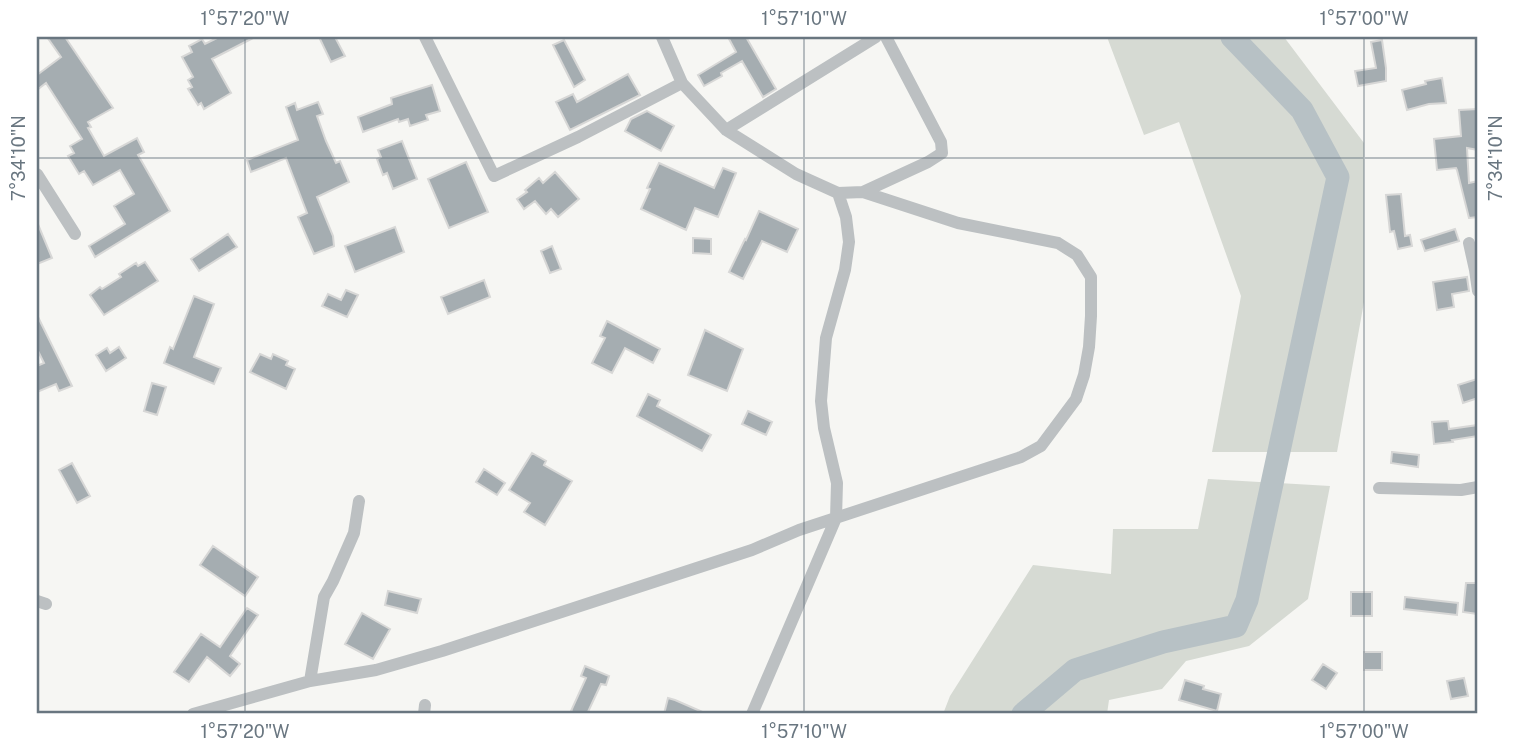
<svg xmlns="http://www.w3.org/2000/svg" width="1515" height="751" viewBox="0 0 1515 751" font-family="'Public Sans',sans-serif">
<rect width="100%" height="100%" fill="#f6f6f3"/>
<path fill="#d6dad3" d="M1107,37H1284L1364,143V302L1337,452H1212L1241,296L1179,122L1144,135Z
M1208,479L1330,486L1308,599L1249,646L1186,661L1162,689L1109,700L1107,714H943L950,696L1033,565L1111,574L1113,529H1198Z"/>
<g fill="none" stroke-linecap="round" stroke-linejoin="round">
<path stroke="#b7c1c5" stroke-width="23" d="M1023,714L1075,670L1163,642L1236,626L1247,600L1338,177L1302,110L1232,37"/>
</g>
<path fill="#a5adb1" stroke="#d7d7d6" stroke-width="2" d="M47,37H65L113,108L88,122L91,127L88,128L104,156L137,138L144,152L138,155L170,211L95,257L89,246L125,224L114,206L134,194L120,170L93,185L84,171L79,174L68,156L74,153L70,146L82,139L46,83L37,90V75L61,57Z
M219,37H255L212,59L231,93L204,109L201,103L198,105L188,89L192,87L188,80L193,77L182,57L192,52L189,46L202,39L205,44Z
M319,37H335L345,56L331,62Z
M728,37H746L776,89L763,97L742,61L721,73L722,76L704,86L698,75L736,52Z
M564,40L585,80L574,87L553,45Z
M1382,40L1386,68V81L1358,86L1355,71L1376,68L1371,42Z
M628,74L640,95L570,130L556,102L573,94L577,102Z
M1442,78L1446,103L1429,104L1407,110L1402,90L1426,84L1425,81Z
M432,85L440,111L426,115L428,120L410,126L408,119L399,122L398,119L363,132L358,117L392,104L391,98Z
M318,102L323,114L317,116L326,141L336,163L340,161L349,182L317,197L333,236L334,246L314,254L298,217L307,213L286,158L251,172L247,160L298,140L286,107L295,103L297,110Z
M1478,109V150L1467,148L1469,183L1478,181V217L1469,218L1457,170L1456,168L1437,170L1434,139L1461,136L1459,110Z
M647,111L674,126L661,151L625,131L631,119Z
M402,141L417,179L393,189L387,173L383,175L377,159L381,157L378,150Z
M466,162L488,212L449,228L428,179Z
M659,163L714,188L723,168L736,173L718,217L695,208L686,230L641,209L650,189L647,188Z
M555,172L579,199L558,217L551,209L546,214L535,201L524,209L517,199L527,192L525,190L539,178L543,183Z
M1401,194L1405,236L1410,235L1412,246L1398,249L1394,231L1390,232L1386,195Z
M759,211L798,229L787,252L762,241L743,279L729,272L745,239L746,240Z
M37,222L52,258L37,264Z
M395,227L404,252L355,272L345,246Z
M1455,229L1459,241L1425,251L1421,240Z
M228,234L237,247L199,271L191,259Z
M693,238L711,239V254L693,253Z
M552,246L561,269L550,273L541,251Z
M145,262L158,281L104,315L90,295L100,287L102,289L121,277L119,274L136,263L138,266Z
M1467,277L1469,291L1452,294L1454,307L1437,310L1433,282Z
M484,280L490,297L448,314L441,297Z
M346,290L358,295L347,317L322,306L328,294L341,300Z
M194,296L214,304L194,357L221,368L214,384L164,363L170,347L173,349Z
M37,315L72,386L59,391L56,384L37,392V366L44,363L37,349Z
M607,321L660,349L653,363L625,348L612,373L592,363L605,338L600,336Z
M705,330L743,349L727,391L688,375Z
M119,347L126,358L106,371L96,355L107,348L110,353Z
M260,354L271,359L273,354L288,361L286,365L295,369L286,389L250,372Z
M1477,379L1478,398L1463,403L1458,385Z
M152,383L166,387L157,415L144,411Z
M648,394L660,400L657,406L711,435L702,451L637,416Z
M748,411L772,422L766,435L742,424Z
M1448,421L1449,429L1478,425V436L1452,440L1453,442L1434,444L1432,422Z
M1392,452L1419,455L1418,467L1391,463Z
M532,453L546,461L544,465L572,481L545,525L524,512L530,503L509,490Z
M72,463L90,496L77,503L59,470Z
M484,469L505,483L497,495L476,482Z
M213,546L258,577L245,596L200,565Z
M1466,583H1478V614L1463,612Z
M388,591L421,599L417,613L385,605Z
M1351,592H1372V616H1351Z
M1405,597L1458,603L1457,615L1404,609Z
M247,608L258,615L230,656L240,664L230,676L207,657L189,682L174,672L201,634L220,647Z
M362,613L390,629L373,659L345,644Z
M1364,652H1382V670H1364Z
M1323,664L1337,673L1326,689L1312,680Z
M585,666L609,676L606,685L601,684L587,714H577L571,711L586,678L581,676Z
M1464,678L1468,696L1451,699L1447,681Z
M1185,680L1204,686L1203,689L1221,694L1217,711L1179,700Z
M668,698L675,700L707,714H664Z"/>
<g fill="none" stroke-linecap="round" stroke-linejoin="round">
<path stroke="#bcc0c2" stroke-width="12" d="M425,37L494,176L578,137L682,83L726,130L796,174L838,193L846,217L849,242L845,270L826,338L821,401L824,428L837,483L836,518L752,714
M662,37L682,83
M726,130L876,37
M37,174L75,234
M863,192L928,162L942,153L941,142L886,37
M1469,243L1475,270L1478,291
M1379,488L1461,490L1478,487
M37,601L46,604
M310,681L324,597L333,581L354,533L359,501
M193,714L310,681L376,670L442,651L752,550L799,530L1021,457L1041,446L1076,399L1084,375L1089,347L1091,316V277L1077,255L1058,243L958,223L863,192L838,193
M424,714L425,705"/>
</g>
<path fill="none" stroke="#697680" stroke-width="2" stroke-opacity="0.45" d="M245,37V714M804,37V714M1364,37V714M37,158H1478"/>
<rect width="1515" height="751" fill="none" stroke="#ffffff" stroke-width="77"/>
<rect x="38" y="38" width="1438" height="674" fill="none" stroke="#697680" stroke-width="2.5"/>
<g font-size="18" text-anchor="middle" fill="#697680">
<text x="245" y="25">1°57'20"W</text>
<text x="804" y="25">1°57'10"W</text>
<text x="1364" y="25">1°57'00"W</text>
<text transform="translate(19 158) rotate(-90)" y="6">7°34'10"N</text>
<text transform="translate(1496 158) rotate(-90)" y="6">7°34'10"N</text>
<text x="245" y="738">1°57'20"W</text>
<text x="804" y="738">1°57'10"W</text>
<text x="1364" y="738">1°57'00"W</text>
</g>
</svg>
